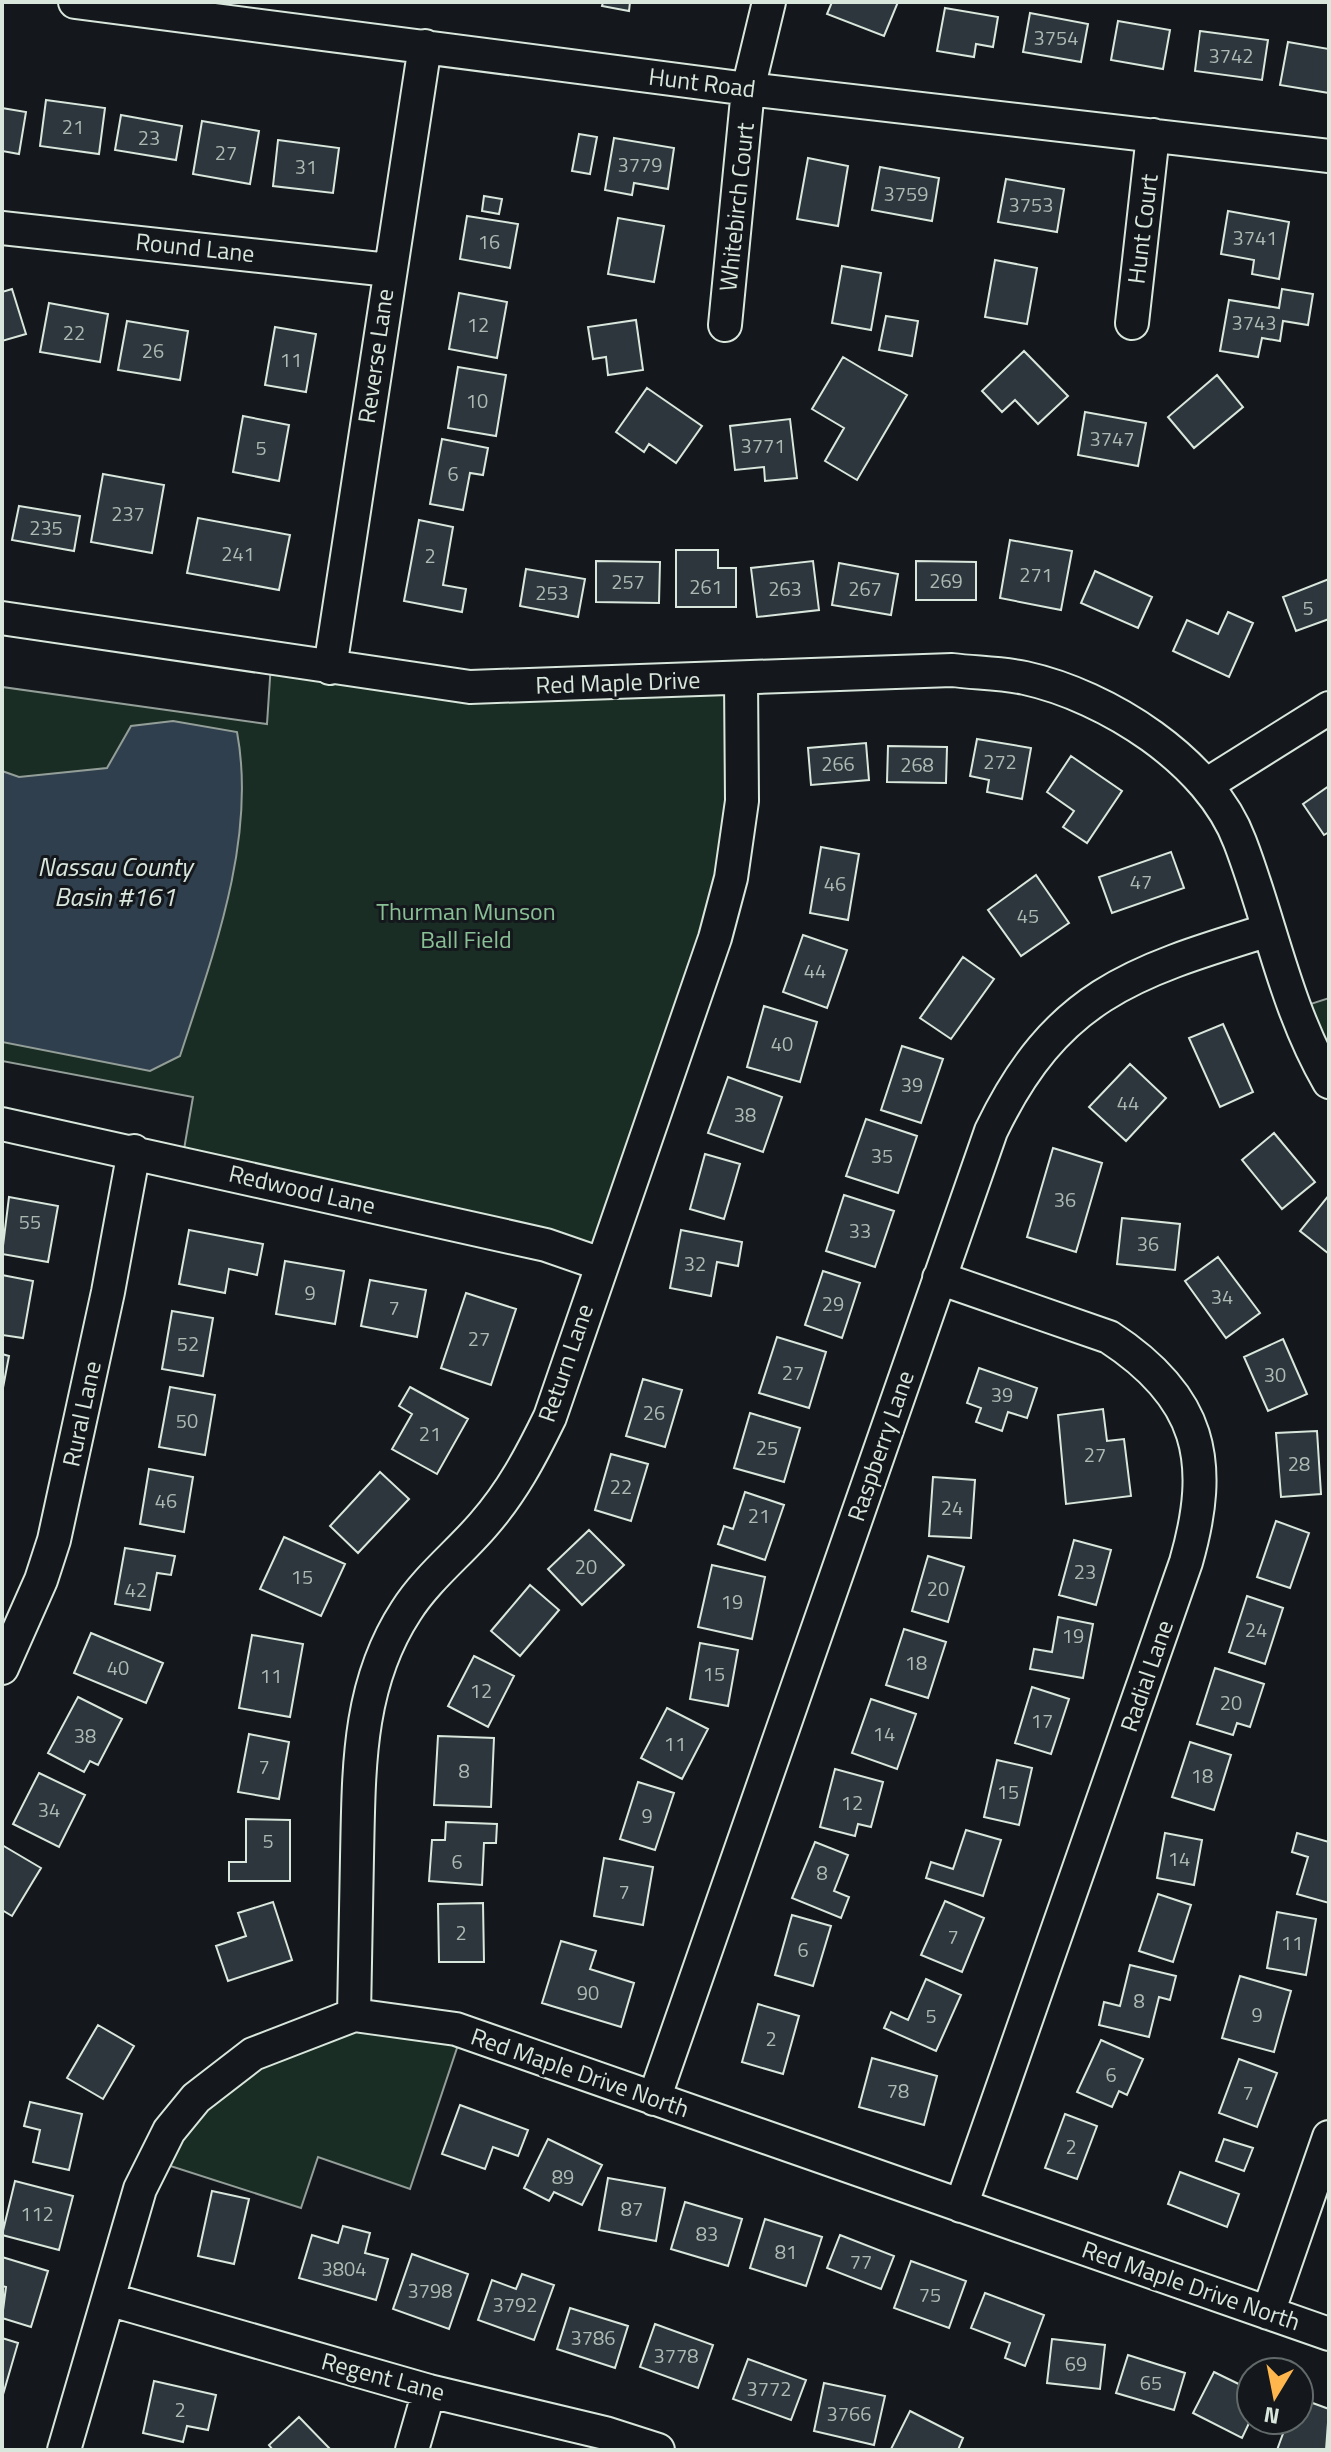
<svg xmlns="http://www.w3.org/2000/svg" width="1331" height="2452" viewBox="0 0 1331 2452" font-family="'Titillium Web',sans-serif">
<rect width="100%" height="100%" fill="#14181c"/>
<path fill="#1a2d24" stroke="#939e99" stroke-width="2" d="M271,663L735,685L725,874L597,1258L182,1161L193,1097L2,1061V687L267,724Z
M1329,998V1063L1298,1008Z
M357,2020L460,2039L410,2189L318,2157L301,2208L158,2162L257,2056Z"/>
<path fill="#2f3f4d" stroke="#939e99" stroke-width="2" d="M173,721L237,732C257,839 213,955 180,1056L150,1071L2,1042V771L19,777L107,768L131,726Z"/>
<path fill="#2c363c" stroke="#d8e6dc" stroke-width="2" d="M603,2H630L629,11L602,6Z
M832,2H898L884,36L827,14Z
M945,8L998,17L993,47L976,44L974,57L937,51Z
M1030,13L1088,24L1081,62L1023,52Z
M1118,21L1170,30L1163,69L1111,60Z
M1200,31L1268,40L1262,80L1195,71Z
M1288,42L1329,49V93L1280,85Z
M46,100L105,108L99,154L40,146Z
M2,108L26,112L19,154L2,151Z
M121,115L182,126L176,160L115,150Z
M202,121L259,131L250,184L193,174Z
M579,134L597,137L590,174L572,171Z
M614,138L674,148L668,189L634,183L632,195L605,190Z
M278,140L339,148L333,193L273,186Z
M808,158L848,166L838,226L797,219Z
M880,167L939,178L932,221L872,210Z
M1006,179L1064,189L1057,232L998,222Z
M484,196L502,199L499,214L482,211Z
M1228,211L1289,222L1279,279L1252,274L1254,260L1221,254Z
M467,216L518,224L510,268L460,259Z
M618,218L664,226L654,282L608,274Z
M995,260L1037,268L1027,324L985,317Z
M842,266L881,273L871,330L832,323Z
M12,289L26,334L2,341V292Z
M1282,289L1313,294L1308,325L1283,321L1280,341L1262,338L1258,357L1220,351L1229,300L1279,308Z
M459,293L507,302L497,358L449,349Z
M49,303L108,314L100,362L40,352Z
M886,316L918,321L912,356L879,350Z
M636,320L643,370L608,375L606,357L593,359L588,327Z
M127,321L188,331L180,380L118,370Z
M275,327L316,334L306,392L265,385Z
M1024,351L1068,396L1038,424L1015,400L1002,412L982,391Z
M843,357L907,395L857,480L825,461L844,428L812,409Z
M458,367L506,375L496,436L448,428Z
M1217,375L1243,407L1194,448L1168,417Z
M647,388L702,426L676,463L649,444L644,452L616,432Z
M1085,412L1146,423L1138,466L1078,455Z
M243,416L289,425L279,481L233,472Z
M790,419L797,478L765,481L764,467L735,470L730,426Z
M442,439L488,448L483,475L470,473L463,510L430,504Z
M103,474L164,485L152,553L91,542Z
M19,506L80,516L74,551L12,540Z
M198,518L290,535L279,590L187,573Z
M419,520L453,527L443,585L466,589L462,612L404,601Z
M1010,540L1072,551L1061,610L1000,598Z
M676,550H718V568H736V607H676Z
M596,561L660,562L659,603L596,602Z
M813,561L819,610L757,617L751,568Z
M916,561L976,562V600H916Z
M839,563L898,574L891,615L832,605Z
M526,569L585,579L578,617L520,606Z
M1095,571L1152,597L1138,628L1081,603Z
M1329,579V619L1296,631L1283,597Z
M1228,612L1253,623L1229,677L1173,651L1187,620L1218,634Z
M977,739L1031,748L1022,799L987,792L989,780L970,776Z
M866,743L869,780L811,785L808,748Z
M888,746L947,747L946,783L887,782Z
M1071,756L1122,791L1087,843L1063,827L1074,811L1047,792Z
M1329,786V832L1324,835L1303,804Z
M821,847L859,854L848,920L810,913Z
M1171,852L1184,888L1112,913L1099,877Z
M1036,875L1069,923L1021,956L988,910Z
M803,935L847,950L827,1008L783,992Z
M963,957L994,979L951,1039L920,1018Z
M764,1006L817,1022L800,1082L747,1067Z
M1223,1024L1253,1092L1220,1107L1189,1038Z
M902,1046L943,1059L921,1123L881,1110Z
M1130,1064L1166,1098L1126,1141L1089,1107Z
M728,1077L782,1097L763,1152L708,1133Z
M866,1119L917,1136L898,1193L846,1176Z
M1274,1133L1315,1182L1282,1209L1242,1160Z
M1053,1148L1102,1163L1076,1252L1027,1237Z
M705,1154L740,1164L724,1219L690,1209Z
M844,1195L894,1211L875,1267L826,1251Z
M1329,1195V1254L1300,1231Z
M9,1197L58,1206L48,1262L2,1254Z
M1122,1218L1180,1224L1175,1270L1117,1264Z
M189,1230L263,1244L257,1275L229,1269L225,1293L179,1284Z
M681,1230L742,1242L738,1266L717,1262L711,1296L670,1288Z
M1218,1257L1260,1313L1226,1338L1185,1281Z
M285,1261L344,1271L335,1324L276,1314Z
M823,1271L860,1283L842,1338L805,1325Z
M2,1275L33,1281L23,1338L2,1335Z
M370,1280L426,1290L417,1337L361,1326Z
M466,1293L516,1309L491,1385L441,1368Z
M172,1311L213,1318L203,1376L162,1369Z
M777,1337L826,1352L809,1408L759,1393Z
M1283,1339L1307,1394L1268,1411L1244,1357Z
M2,1354L9,1356L2,1393Z
M979,1368L1037,1388L1027,1418L1008,1412L1002,1431L976,1422L981,1408L967,1403Z
M643,1379L682,1390L665,1447L626,1436Z
M170,1387L215,1395L205,1455L159,1447Z
M410,1387L468,1419L437,1474L392,1449L412,1414L399,1406Z
M1103,1409L1107,1441L1124,1439L1131,1496L1066,1504L1058,1415Z
M750,1413L800,1428L784,1482L734,1468Z
M1317,1431L1321,1494L1281,1497L1276,1433Z
M611,1454L648,1464L631,1521L595,1510Z
M149,1469L193,1477L184,1532L140,1524Z
M380,1472L409,1499L358,1553L330,1526Z
M933,1477L975,1480L971,1538L929,1536Z
M745,1492L784,1505L765,1560L718,1544L724,1526L733,1529Z
M1276,1521L1309,1533L1290,1588L1257,1577Z
M589,1530L624,1565L582,1605L548,1569Z
M284,1537L345,1564L321,1616L260,1589Z
M1074,1540L1111,1550L1096,1605L1059,1595Z
M125,1548L175,1556L171,1575L157,1573L150,1610L115,1604Z
M928,1556L964,1567L948,1622L912,1611Z
M712,1565L765,1577L752,1639L698,1627Z
M530,1585L559,1610L520,1656L491,1631Z
M1247,1596L1283,1608L1265,1664L1229,1652Z
M1058,1617L1093,1624L1083,1678L1030,1669L1034,1649L1052,1652Z
M904,1629L946,1642L928,1698L886,1685Z
M91,1633L163,1663L146,1703L74,1673Z
M252,1635L303,1644L290,1717L239,1708Z
M700,1643L738,1650L728,1706L690,1699Z
M474,1656L514,1676L488,1727L448,1706Z
M1215,1668L1264,1684L1250,1727L1237,1723L1233,1735L1197,1724Z
M1032,1687L1069,1699L1051,1754L1015,1743Z
M78,1697L122,1719L98,1765L90,1761L84,1772L48,1753Z
M871,1699L916,1714L897,1769L852,1753Z
M667,1708L708,1729L682,1779L641,1758Z
M249,1734L289,1742L279,1799L238,1792Z
M438,1736L494,1738L491,1807L434,1805Z
M1190,1742L1231,1755L1214,1810L1172,1797Z
M997,1760L1032,1768L1019,1825L984,1817Z
M835,1769L883,1782L871,1827L858,1824L855,1836L820,1827Z
M39,1773L85,1795L59,1847L13,1824Z
M638,1782L674,1793L655,1850L620,1839Z
M246,1819L290,1820V1881H229V1862H246Z
M446,1822L497,1824L496,1843H484L482,1885L429,1881L432,1840H445Z
M966,1830L1001,1840L983,1896L926,1878L931,1862L953,1869Z
M1165,1833L1202,1840L1194,1885L1157,1878Z
M1297,1833L1329,1842V1903L1297,1894L1308,1857L1292,1852Z
M815,1842L848,1855L834,1891L849,1897L841,1918L792,1898Z
M2,1845L41,1868L12,1916L2,1910Z
M604,1858L653,1867L643,1925L594,1916Z
M1158,1894L1191,1905L1173,1962L1139,1951Z
M945,1901L984,1918L962,1972L921,1955Z
M273,1902L292,1960L228,1981L216,1946L246,1936L238,1913Z
M483,1903L484,1962H439L438,1904Z
M1277,1912L1316,1919L1306,1975L1267,1968Z
M792,1915L831,1926L813,1986L775,1975Z
M561,1941L596,1951L590,1969L634,1983L621,2027L542,2003Z
M1130,1965L1176,1976L1170,2000L1159,1997L1149,2037L1099,2025L1104,2002L1120,2006Z
M1240,1976L1291,1991L1274,2052L1222,2038Z
M926,1979L961,1995L936,2051L884,2028L891,2012L908,2020Z
M758,2004L799,2016L783,2074L742,2062Z
M98,2025L134,2046L103,2099L67,2078Z
M1101,2040L1143,2059L1127,2095L1119,2091L1112,2107L1077,2092Z
M872,2058L937,2076L924,2125L859,2107Z
M1239,2059L1277,2073L1257,2127L1219,2113Z
M30,2102L82,2114L69,2170L33,2162L40,2130L24,2126Z
M460,2105L528,2130L518,2156L493,2147L485,2169L442,2154Z
M1065,2114L1097,2126L1077,2179L1045,2168Z
M548,2139L602,2165L582,2205L554,2192L549,2201L524,2188Z
M1224,2139L1253,2148L1244,2171L1216,2161Z
M1180,2172L1239,2194L1227,2227L1168,2204Z
M608,2178L665,2188L656,2241L599,2230Z
M15,2181L73,2196L59,2250L2,2235Z
M212,2191L249,2199L234,2264L198,2256Z
M685,2202L742,2219L728,2266L671,2249Z
M765,2219L822,2237L806,2286L750,2268Z
M343,2226L370,2233L365,2253L388,2259L376,2300L299,2278L312,2235L338,2243Z
M840,2235L894,2256L881,2289L827,2268Z
M412,2254L468,2274L449,2329L393,2309Z
M2,2257L48,2271L31,2327L2,2318L6,2287L2,2286Z
M911,2261L966,2281L949,2328L894,2308Z
M522,2274L554,2285L534,2340L478,2320L492,2280L516,2289Z
M985,2293L1044,2315L1025,2366L1005,2358L1010,2343L971,2328Z
M570,2308L628,2326L615,2368L557,2349Z
M655,2324L713,2345L698,2388L640,2367Z
M2,2338L18,2343L2,2398Z
M1052,2339L1105,2345L1100,2389L1047,2383Z
M1128,2355L1185,2373L1174,2410L1116,2393Z
M748,2359L806,2380L791,2420L733,2399Z
M1214,2372L1251,2390V2419L1242,2438L1193,2413Z
M154,2381L216,2395L208,2430L187,2426L183,2442L143,2433Z
M824,2383L885,2396L874,2445L814,2431Z
M1299,2398L1329,2409L1326,2450H1277L1288,2420H1299Z
M910,2411L963,2438L958,2450L891,2449Z
M299,2417L331,2450H273L269,2445Z"/>
<g fill="none" stroke-linecap="round" stroke-linejoin="round">
<g stroke="#d8e6dc" stroke-width="36">
<path id="minor" d="M75,2L748,89L1329,156
M2,228L389,270
M1132,323L1153,135
M725,325L748,89L769,2
M2,618L470,687L952,670C976,673 1001,673 1025,678C1107,696 1210,761 1240,842C1271,923 1285,1006 1329,1082
M330,668L425,46
M1206,785L1329,708
M2,1124L546,1245L601,1264
M939,1278L1109,1337C1201,1397 1215,1461 1186,1562L961,2206
M2,1668L41,1580L54,1540L108,1292L134,1151
M354,2015C355,1962 356,1910 357,1857C359,1771 357,1686 406,1611C426,1579 459,1553 483,1525C512,1492 531,1456 550,1417L715,938L731,878L742,801L741,679
M654,2099L991,1131C1057,994 1133,972 1269,930
M108,2299L429,2391L605,2433L658,2450
M1268,2313L1329,2137
M64,2450L140,2189L169,2131L196,2098L253,2054L354,2015L456,2029L1329,2334
M412,2450L429,2391"/>
</g>
<use href="#minor" stroke="#14181c" stroke-width="32"/>
</g>
<g text-anchor="middle" stroke-width="6" stroke-linejoin="round" paint-order="stroke">
<g font-size="20" fill="#adbab4">
<text x="1056" y="45">3754</text>
<text x="1231" y="63">3742</text>
<text x="73" y="134">21</text>
<text x="149" y="145">23</text>
<text x="226" y="160">27</text>
<text x="640" y="172">3779</text>
<text x="306" y="174">31</text>
<text x="906" y="201">3759</text>
<text x="1031" y="212">3753</text>
<text x="1255" y="245">3741</text>
<text x="489" y="249">16</text>
<text x="1254" y="330">3743</text>
<text x="478" y="332">12</text>
<text x="74" y="340">22</text>
<text x="153" y="358">26</text>
<text x="291" y="367">11</text>
<text x="477" y="408">10</text>
<text x="1112" y="446">3747</text>
<text x="763" y="453">3771</text>
<text x="261" y="455">5</text>
<text x="453" y="481">6</text>
<text x="128" y="521">237</text>
<text x="46" y="535">235</text>
<text x="238" y="561">241</text>
<text x="430" y="563">2</text>
<text x="1036" y="582">271</text>
<text x="946" y="588">269</text>
<text x="628" y="589">257</text>
<text x="706" y="594">261</text>
<text x="785" y="596">263</text>
<text x="865" y="596">267</text>
<text x="552" y="600">253</text>
<text x="1308" y="615">5</text>
<text x="1000" y="769">272</text>
<text x="838" y="771">266</text>
<text x="917" y="772">268</text>
<text x="1141" y="889">47</text>
<text x="835" y="891">46</text>
<text x="1028" y="923">45</text>
<text x="815" y="978">44</text>
<text x="782" y="1051">40</text>
<text x="912" y="1092">39</text>
<text x="1128" y="1110">44</text>
<text x="745" y="1122">38</text>
<text x="882" y="1163">35</text>
<text x="1065" y="1207">36</text>
<text x="30" y="1229">55</text>
<text x="860" y="1238">33</text>
<text x="1148" y="1251">36</text>
<text x="695" y="1271">32</text>
<text x="310" y="1300">9</text>
<text x="1222" y="1304">34</text>
<text x="833" y="1311">29</text>
<text x="394" y="1315">7</text>
<text x="479" y="1346">27</text>
<text x="188" y="1351">52</text>
<text x="793" y="1380">27</text>
<text x="1275" y="1382">30</text>
<text x="1002" y="1402">39</text>
<text x="654" y="1420">26</text>
<text x="187" y="1428">50</text>
<text x="430" y="1441">21</text>
<text x="767" y="1455">25</text>
<text x="1095" y="1462">27</text>
<text x="1299" y="1471">28</text>
<text x="621" y="1494">22</text>
<text x="166" y="1508">46</text>
<text x="952" y="1515">24</text>
<text x="759" y="1523">21</text>
<text x="586" y="1574">20</text>
<text x="1085" y="1579">23</text>
<text x="302" y="1584">15</text>
<text x="938" y="1596">20</text>
<text x="136" y="1597">42</text>
<text x="732" y="1609">19</text>
<text x="1256" y="1637">24</text>
<text x="1073" y="1643">19</text>
<text x="916" y="1670">18</text>
<text x="118" y="1675">40</text>
<text x="714" y="1681">15</text>
<text x="271" y="1683">11</text>
<text x="481" y="1698">12</text>
<text x="1231" y="1710">20</text>
<text x="1042" y="1728">17</text>
<text x="884" y="1741">14</text>
<text x="85" y="1743">38</text>
<text x="675" y="1751">11</text>
<text x="264" y="1774">7</text>
<text x="464" y="1778">8</text>
<text x="1202" y="1783">18</text>
<text x="1008" y="1799">15</text>
<text x="852" y="1810">12</text>
<text x="49" y="1817">34</text>
<text x="647" y="1823">9</text>
<text x="268" y="1848">5</text>
<text x="1179" y="1866">14</text>
<text x="457" y="1869">6</text>
<text x="822" y="1880">8</text>
<text x="624" y="1899">7</text>
<text x="461" y="1940">2</text>
<text x="953" y="1944">7</text>
<text x="1292" y="1950">11</text>
<text x="803" y="1957">6</text>
<text x="588" y="2000">90</text>
<text x="1139" y="2008">8</text>
<text x="1257" y="2022">9</text>
<text x="931" y="2023">5</text>
<text x="771" y="2046">2</text>
<text x="1111" y="2082">6</text>
<text x="898" y="2098">78</text>
<text x="1248" y="2100">7</text>
<text x="1071" y="2154">2</text>
<text x="563" y="2184">89</text>
<text x="632" y="2216">87</text>
<text x="37" y="2221">112</text>
<text x="707" y="2241">83</text>
<text x="786" y="2259">81</text>
<text x="861" y="2269">77</text>
<text x="344" y="2276">3804</text>
<text x="430" y="2298">3798</text>
<text x="930" y="2302">75</text>
<text x="515" y="2312">3792</text>
<text x="593" y="2345">3786</text>
<text x="676" y="2363">3778</text>
<text x="1076" y="2371">69</text>
<text x="1151" y="2390">65</text>
<text x="769" y="2396">3772</text>
<text x="180" y="2417">2</text>
<text x="849" y="2421">3766</text>
</g>
<g font-size="24" fill="#d8e6dc" stroke="#14181c">
<text transform="translate(702 83) rotate(7)" y="8">Hunt Road</text>
<text transform="translate(737 207) rotate(-84)" y="8">Whitebirch Court</text>
<text transform="translate(1143 229) rotate(-83)" y="8">Hunt Court</text>
<text transform="translate(195 248) rotate(6)" y="8">Round Lane</text>
<text transform="translate(376 356) rotate(-82)" y="8">Reverse Lane</text>
<text transform="translate(618 683) rotate(-2)" y="8">Red Maple Drive</text>
<text transform="translate(302 1190) rotate(13)" y="8">Redwood Lane</text>
<text transform="translate(566 1363) rotate(-71)" y="8">Return Lane</text>
<text transform="translate(82 1414) rotate(-78)" y="8">Rural Lane</text>
<text transform="translate(881 1446) rotate(-71)" y="8">Raspberry Lane</text>
<text transform="translate(1147 1676) rotate(-71)" y="8">Radial Lane</text>
<text transform="translate(580 2073) rotate(19)" y="8">Red Maple Drive North</text>
<text transform="translate(1191 2286) rotate(19)" y="8">Red Maple Drive North</text>
<text transform="translate(383 2377) rotate(15)" y="8">Regent Lane</text>
</g>
<g font-size="24" fill="#8ac095" stroke="#14181c">
<text x="466" y="920">Thurman Munson<tspan x="466" dy="28">Ball Field</tspan></text>
</g>
<g font-size="26" font-style="italic" fill="#d8e6dc" stroke="#14181c">
<text x="115" y="876">Nassau County<tspan x="115" dy="30">Basin #161</tspan></text>
</g>
</g>
<rect width="1331" height="2452" fill="none" stroke="#d8e6dc" stroke-width="8"/>
<g transform="translate(1275 2396) rotate(190)"><circle r="38" fill="#14181c" stroke="#626a69" stroke-width="2"/>
<path d="M0-6L14 30L0 20L-14 30Z" fill="#ffb74d"/>
<text y="-12" font-size="22" font-weight="bold" text-anchor="middle" fill="#d8e6dc">N</text>
</g>
</svg>
